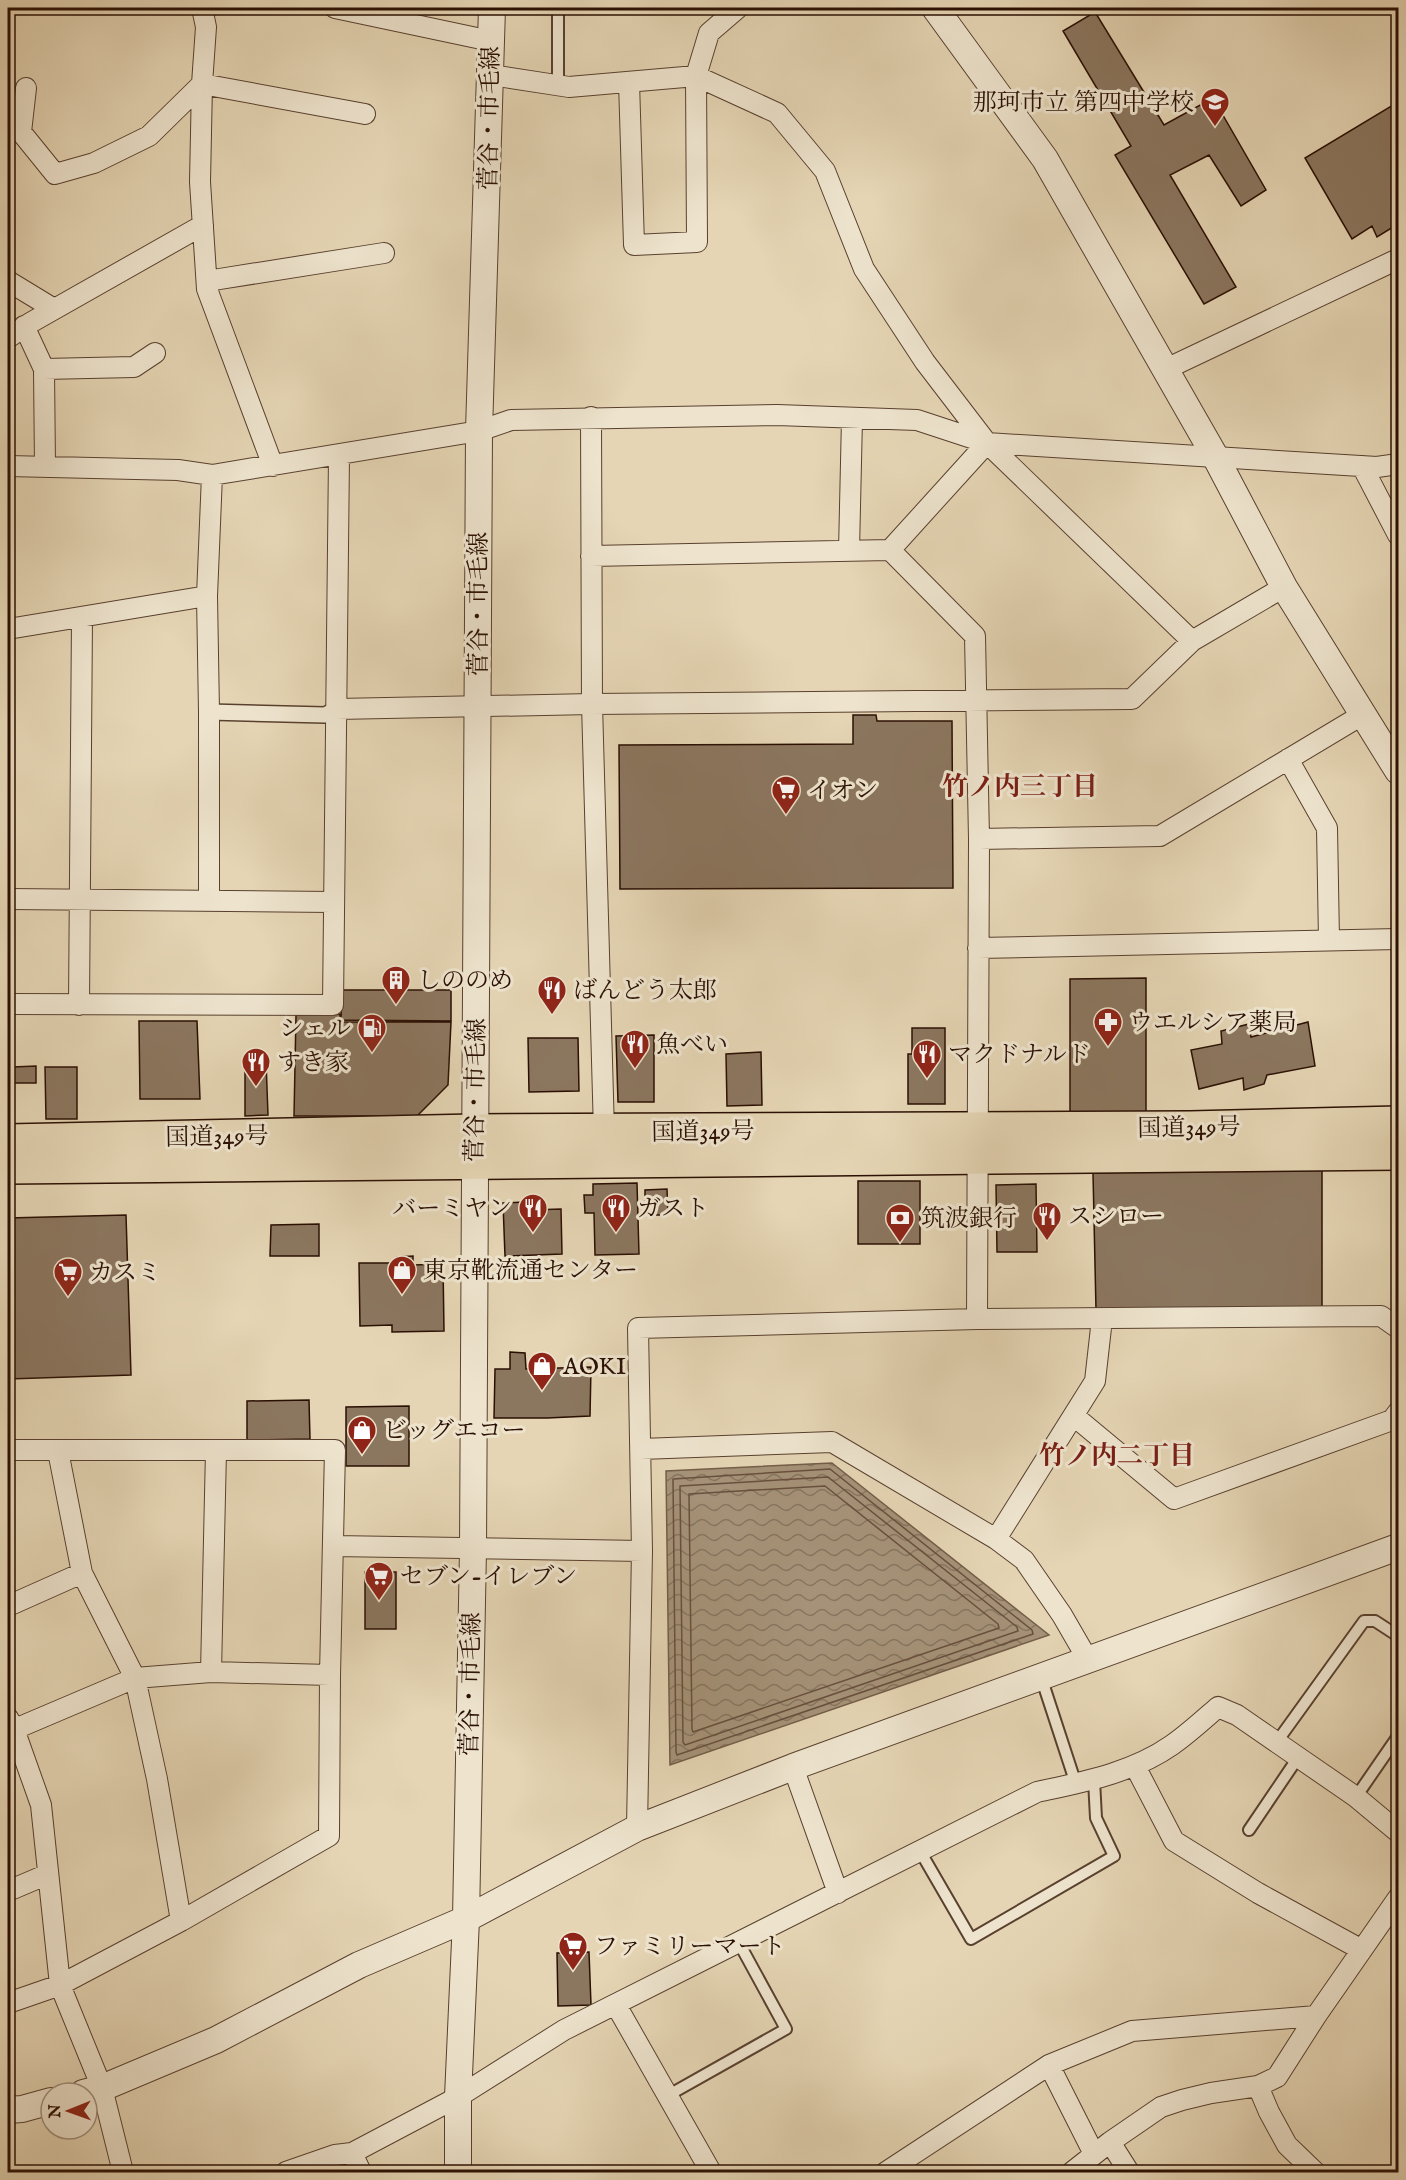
<svg xmlns="http://www.w3.org/2000/svg" width="1406" height="2180" viewBox="0 0 1406 2180" font-family="'IM FELL English','Noto Serif JP',serif">
<defs>
<pattern id="water-waves" width="16" height="10" patternUnits="userSpaceOnUse" patternTransform="scale(1.5)"><rect width="16" height="10" fill="#a59278"/><path d="M0 5q4-4 8 0t8 0" fill="none" stroke="#877660"/></pattern>
</defs>
<rect width="100%" height="100%" fill="#e5d5b4"/>
<filter id="stains"><feTurbulence type="fractalNoise" baseFrequency=".00333" numOctaves="4"/><feColorMatrix values="0 0 0 0 .2 0 0 0 0 .09 0 0 0 0 .02 0 0 0 .5 -.17"/></filter>
<radialGradient id="worn" r=".72"><stop offset=".6" stop-color="#630" stop-opacity="0"/><stop offset="1" stop-color="#630" stop-opacity=".3"/></radialGradient>
<path fill="url(#water-waves)" stroke="#745e49" stroke-width="1.5" d="M832,1463L1049,1635L670,1765L666,1471Z"/>
<g fill="none" stroke-linecap="round" stroke-linejoin="round">
<path stroke="#68503e" stroke-width="1.5" d="M830,1469L1032,1630L1033,1634L677,1755L676,1752L673,1479Z
M828,1477L1017,1627L1018,1631L685,1745L683,1742L680,1486Z
M825,1486L998,1624L999,1628L693,1732L692,1729L689,1494Z"/>
</g>
<path fill="#8b765f" stroke="#2a0f03" stroke-width="1.5" d="M1095,12L1164,125L1213,98L1266,190L1241,206L1209,155L1170,175L1236,287L1204,304L1115,155L1131,146L1063,31Z
M1398,102V224L1377,237L1372,226L1352,239L1305,158Z
M853,715H876L877,721H952L953,888L620,889L619,745L853,744Z
M1146,978V1117H1070V979Z
M342,990H451V1021L341,1020Z
M340,1014V1022H451L448,1085L417,1116H294L296,1015Z
M139,1021H197L200,1099H140Z
M1308,1022L1315,1066L1267,1075L1264,1084L1244,1090L1243,1078L1199,1089L1191,1050L1222,1044L1221,1031L1249,1024L1251,1037Z
M912,1028H945V1104H908V1054H912Z
M654,1035V1102H618L616,1036Z
M528,1038H578L579,1091L529,1092Z
M761,1052L762,1105L727,1106L726,1054Z
M245,1061H266L268,1115L245,1116Z
M36,1066V1083H14L13,1067Z
M45,1067H77V1119H46Z
M1322,1167V1308L1096,1310L1093,1173Z
M858,1181H920V1244H858Z
M637,1183L639,1254L595,1255L594,1213H585L584,1195H593V1184Z
M1036,1184L1037,1252H997L996,1185Z
M667,1189L668,1215H645V1190Z
M526,1202V1204H530V1210L561,1209L562,1254L505,1256L503,1203Z
M126,1215L131,1375L8,1379V1218Z
M319,1224V1256H270L271,1225Z
M413,1256V1265L443,1264L444,1331L392,1332V1325L360,1326L359,1263H397V1257Z
M510,1352L525,1353L526,1369L591,1367L590,1416L547,1418H494L495,1369H510Z
M309,1400L310,1439L247,1440V1401Z
M409,1406V1466H346V1407Z
M365,1572H396V1629H365Z
M589,1952L591,2005L558,2006L557,1953Z"/>
<g fill="none" stroke-linecap="round" stroke-linejoin="round">
<g stroke="#59402f" stroke-width="14">
<path id="service" d="M558,8V85
M1041,1677L1076,1784
M1276,1743L1364,1621H1375L1398,1636
M1356,1797L1398,1736
M1249,1830L1297,1759
M920,1851L971,1939L1114,1856L1096,1818L1094,1780
M667,2096L786,2029L739,1943"/>
</g>
<g stroke="#59402f" stroke-width="18">
<path id="pedestrian" d="M209,712L325,715L337,709"/>
</g>
<g stroke="#59402f" stroke-width="22">
<path id="minor" d="M202,8L206,27L202,84L200,182L207,289L273,466
M335,8L491,41
M491,75L569,87L696,76L777,113L825,171L864,269L925,362L987,443L1192,641
M629,82L634,245L697,242L696,76L709,33L738,8
M202,84L365,114
M26,88L21,132L55,174L94,163L149,136L202,84
M8,281L54,309
M207,281L384,253
M24,326L44,369L45,467
M8,338L30,323L203,225
M44,369L134,367L155,353
M1166,369L1398,259
M591,417L592,704L604,1132
M8,466L178,470L212,475L479,431L511,420L777,415L917,420L987,443L1377,467L1398,464
M1362,466L1398,535
M890,550L975,636L979,839L977,1319
M849,551L852,418
M591,556L890,550L987,443
M8,629L207,596
M337,709L592,704L1132,699L1192,641L1284,587
M1288,759L1327,828L1329,940
M979,839L1160,836L1362,715
M8,899L333,902
M209,901V712L207,596L212,475
M978,948L1398,939
M8,1004L333,1005L339,456
M79,1005L82,617
M1074,1416L1174,1499L1392,1420L1398,1412
M641,1449L832,1442L996,1539L1024,1560L1062,1615L1088,1660
M8,1450H335L330,1675L329,1836L181,1921L60,1985L8,2003
M58,1451L82,1573L135,1678L157,1779L181,1921
M996,1539L1095,1381L1102,1319
M333,1546L642,1551
M8,1606L82,1573
M211,1672L216,1451
M8,1718L14,1729L41,1805L60,1985L102,2088L123,2172
M8,1732L135,1678L211,1672L330,1675
M1135,1766L1174,1841L1258,1893L1362,1950
M793,1767L838,1893
M637,1828L642,1551L638,1328L977,1319L1381,1316L1398,1328
M8,1891L48,1874
M616,2005L711,2172
M1049,2065L1094,2154
M1110,2142L1129,2172
M352,2153L361,2172
M286,2172L335,2155L352,2153L458,2097L564,2030L1037,1792C1083,1782 1132,1773 1172,1745C1188,1734 1203,1720 1218,1707L1237,1715L1356,1797L1398,1832
M886,2172L1049,2065L1132,2031L1316,2016
M1072,2172L1110,2142L1161,2107L1182,2100L1211,2093L1258,2086
M1315,2172L1287,2145L1269,2112L1258,2086L1277,2077L1316,2016L1398,1898"/>
</g>
<g stroke="#59402f" stroke-width="28">
<path id="tertiary" d="M935,8L1045,159L1216,458L1284,587L1398,771
M83,2093L102,2088L216,2040L359,1965L466,1919L637,1828L793,1767L1398,1547
M8,2110L22,2109L51,2101
M458,2172V2097L466,1919L473,1549L479,431L492,8"/>
</g>
<g stroke="#2a0f03" stroke-width="36">
<path id="trunk" d="M8,1141L474,1131L1190,1128L1398,1123
M8,1167L1398,1153"/>
</g>
<use href="#service" stroke="#eee4ce" stroke-width="10"/>
<use href="#pedestrian" stroke="#eee4ce" stroke-width="15"/>
<use href="#minor" stroke="#eee4ce" stroke-width="20"/>
<use href="#tertiary" stroke="#eee4ce" stroke-width="26"/>
<use href="#trunk" stroke="#e5d5b4" stroke-width="33"/>
</g>
<defs>
<g id="school-pin" transform="scale(1.5)"><path d="M0 17L-7.5 6A9.5 9.5 0 1 1 7.5 6Z" fill="#8f2418" stroke="#eee4ce"/><path d="M0-5L7-2L0 1L-7-2ZM-4 1L0 2.5L4 1V4Q0 6-4 4Z" fill="#fff"/></g>
<g id="supermarket-pin" transform="scale(1.5)"><path d="M0 17L-7.5 6A9.5 9.5 0 1 1 7.5 6Z" fill="#8f2418" stroke="#eee4ce"/><path d="M-6-5.5h2.5l.6 2H6L4.5 2H-2.5L-4.4-4H-6ZM-1.5 3.2a1.3 1.3 0 1 0 .1 0ZM3 3.2a1.3 1.3 0 1 0 .1 0Z" fill="#fff"/></g>
<g id="building-pin" transform="scale(1.5)"><path d="M0 17L-7.5 6A9.5 9.5 0 1 1 7.5 6Z" fill="#8f2418" stroke="#eee4ce"/><path d="M-4-6H4V6H1V3H-1V6H-4ZM-2.5-4.3h1.7v1.8h-1.7ZM.8-4.3h1.7v1.8H.8ZM-2.5-1h1.7V.8h-1.7ZM.8-1h1.7V.8H.8Z" fill="#fff"/></g>
<g id="restaurant-pin" transform="scale(1.5)"><path d="M0 17L-7.5 6A9.5 9.5 0 1 1 7.5 6Z" fill="#8f2418" stroke="#eee4ce"/><path d="M-5-6h1v4h1v-4h1v4h1v-4h1v5L-1.5 .5V6h-2V.5L-5-1ZM5-6V6H3V1.5H1.5Q1.5-4 5-6Z" fill="#fff"/></g>
<g id="pharmacy-pin" transform="scale(1.5)"><path d="M0 17L-7.5 6A9.5 9.5 0 1 1 7.5 6Z" fill="#8f2418" stroke="#eee4ce"/><path d="M-2-6h4v4h4v4h-4v4h-4v-4h-4v-4h4Z" fill="#fff"/></g>
<g id="fuel-pin" transform="scale(1.5)"><path d="M0 17L-7.5 6A9.5 9.5 0 1 1 7.5 6Z" fill="#8f2418" stroke="#eee4ce"/><path d="M-5.5-6h7V0h2V4h1.3V-2.5L3-4.5l.8-.8L6-3V5H2.5V1h-1V6h-7ZM-4.2-4.7v3.2H.2V-4.7Z" fill="#fff"/></g>
<g id="bank-pin" transform="scale(1.5)"><path d="M0 17L-7.5 6A9.5 9.5 0 1 1 7.5 6Z" fill="#8f2418" stroke="#eee4ce"/><path d="M-6-4H6V4H-6ZM0-2.3a2.3 2.3 0 1 0 0 4.6a2.3 2.3 0 1 0 0-4.6Z" fill="#fff"/></g>
<g id="shop-pin" transform="scale(1.5)"><path d="M0 17L-7.5 6A9.5 9.5 0 1 1 7.5 6Z" fill="#8f2418" stroke="#eee4ce"/><path d="M-5-2.5h2.3a2.7 3.5 0 0 1 5.4 0H5L5.5 6h-11ZM-1.5-2.5h3a1.5 2.3 0 0 0-3 0Z" fill="#fff"/></g>
</defs>
<g fill-rule="evenodd">
<use href="#school-pin" x="1215" y="102"/>
<use href="#supermarket-pin" x="786" y="790"/>
<use href="#building-pin" x="396" y="980"/>
<use href="#restaurant-pin" x="552" y="990"/>
<use href="#pharmacy-pin" x="1108" y="1022"/>
<use href="#fuel-pin" x="372" y="1028"/>
<use href="#restaurant-pin" x="635" y="1044"/>
<use href="#restaurant-pin" x="927" y="1054"/>
<use href="#restaurant-pin" x="256" y="1062"/>
<use href="#restaurant-pin" x="533" y="1208"/>
<use href="#restaurant-pin" x="616" y="1208"/>
<use href="#restaurant-pin" x="1047" y="1216"/>
<use href="#bank-pin" x="900" y="1218"/>
<use href="#shop-pin" x="402" y="1270"/>
<use href="#supermarket-pin" x="68" y="1272"/>
<use href="#shop-pin" x="542" y="1366"/>
<use href="#shop-pin" x="362" y="1430"/>
<use href="#supermarket-pin" x="379" y="1576"/>
<use href="#supermarket-pin" x="573" y="1946"/>
</g>
<g text-anchor="middle" stroke-width="6" stroke-linejoin="round" paint-order="stroke">
<g font-size="24" fill="#2a0f03" stroke="#eee4ce" text-anchor="start">
<text x="1194" y="110" text-anchor="end">那珂市立 第四中学校</text>
<text x="807" y="798">イオン</text>
<text x="417" y="988">しののめ</text>
<text x="573" y="998">ばんどう太郎</text>
<text x="1129" y="1030">ウエルシア薬局</text>
<text x="351" y="1036" text-anchor="end">シェル</text>
<text x="656" y="1052">魚べい</text>
<text x="948" y="1062">マクドナルド</text>
<text x="277" y="1070">すき家</text>
<text x="512" y="1216" text-anchor="end">バーミヤン</text>
<text x="637" y="1216">ガスト</text>
<text x="1068" y="1224">スシロー</text>
<text x="921" y="1226">筑波銀行</text>
<text x="423" y="1278">東京靴流通センター</text>
<text x="89" y="1280">カスミ</text>
<text x="563" y="1374">AOKI</text>
<text x="383" y="1438">ビッグエコー</text>
<text x="400" y="1584">セブン-イレブン</text>
<text x="594" y="1954">ファミリーマート</text>
</g>
<g font-size="24" fill="#2a0f03" stroke="#eee4ce">
<text transform="translate(489 118) rotate(-89)" y="8">菅谷・市毛線</text>
<text transform="translate(478 604) rotate(-90)" y="8">菅谷・市毛線</text>
<text transform="translate(475 1090) rotate(-89)" y="8">菅谷・市毛線</text>
<text transform="translate(1189 1127) rotate(-1)" y="8">国道349号</text>
<text transform="translate(703 1131) rotate(-1)" y="8">国道349号</text>
<text transform="translate(217 1136) rotate(-1)" y="8">国道349号</text>
<text transform="translate(470 1684) rotate(-89)" y="8">菅谷・市毛線</text>
</g>
<g font-size="26" font-weight="bold" fill="#7a1f14" stroke="#eee4ce">
<text x="1020" y="795">竹ノ内三丁目</text>
<text x="1117" y="1464">竹ノ内二丁目</text>
</g>
</g>
<rect width="1406" height="2180" fill="none" stroke="#e5d5b4" stroke-width="30"/>
<rect x="9" y="9" width="1388" height="2162" fill="none" stroke="#2a0f03" stroke-width="3"/>
<rect x="15" y="15" width="1376" height="2150" fill="none" stroke="#2a0f03" stroke-width="1.5"/>
<g transform="translate(69 2111) rotate(269)"><circle r="28" fill="#eee4ce" stroke="#a08f7d" stroke-width="1.5"/>
<path d="M0-4.5L10 22L0 15L-10 22Z" fill="#8f2418"/>
<text y="-9" font-size="16" font-weight="bold" text-anchor="middle" fill="#2a0f03">N</text>
</g>
<rect width="100%" height="100%" filter="url(#stains)"/>
<rect width="100%" height="100%" fill="url(#worn)"/>
</svg>
